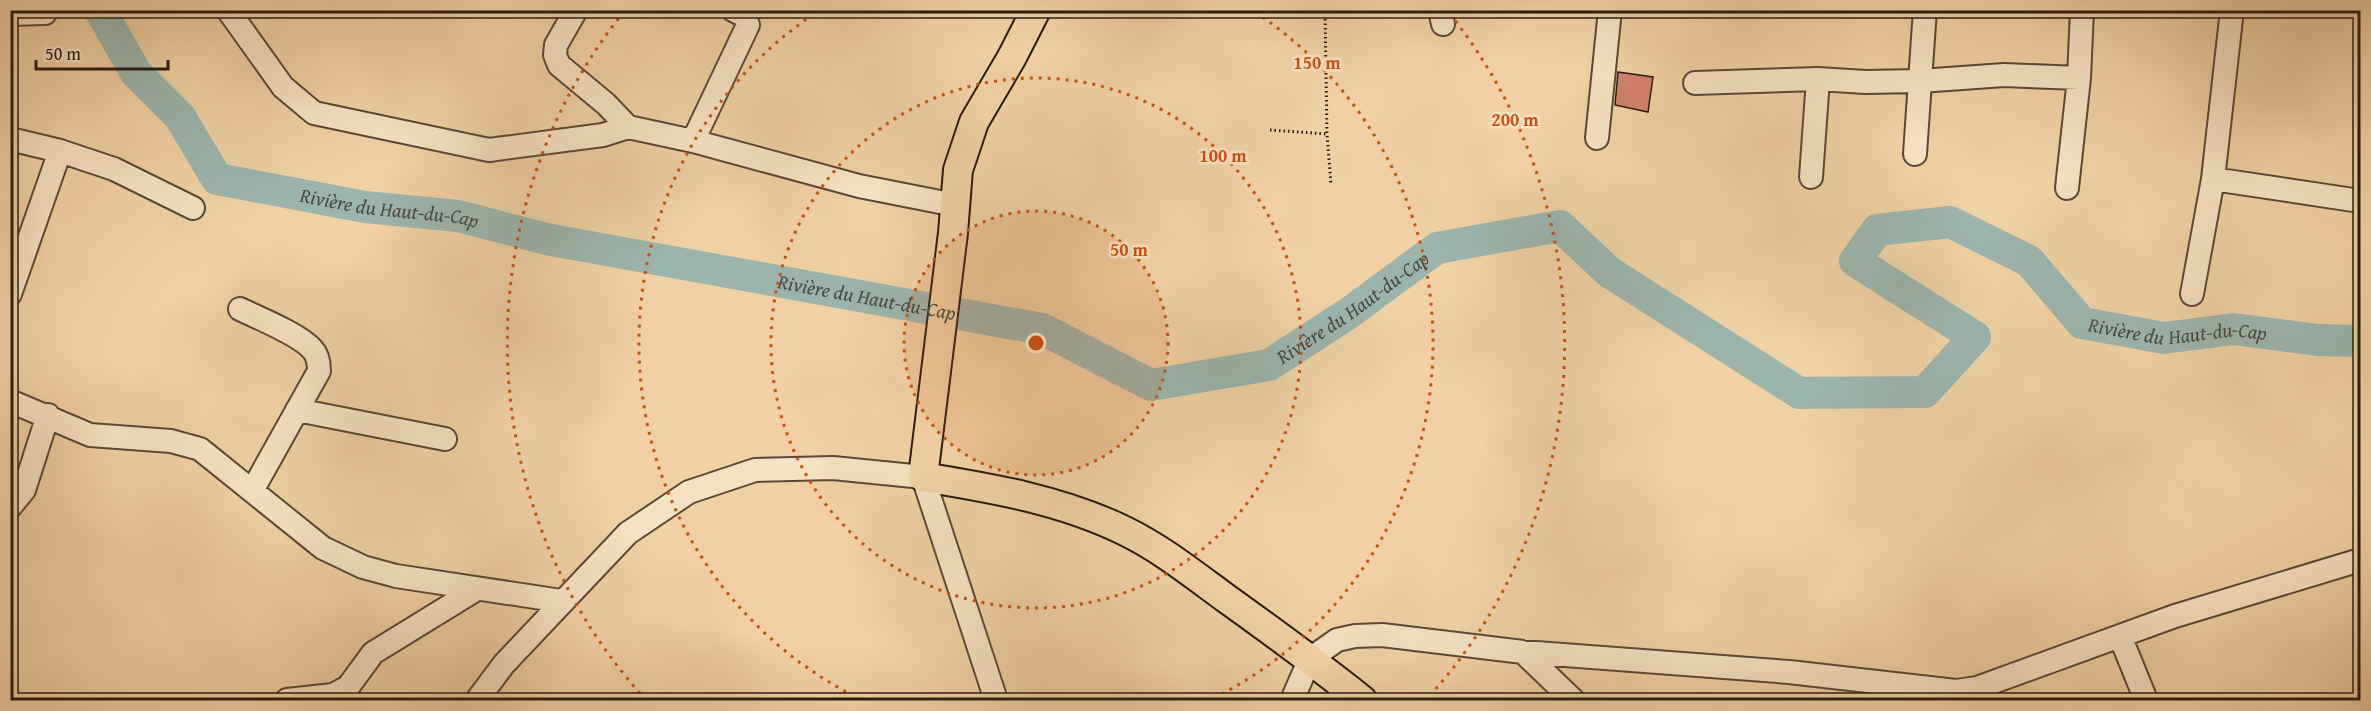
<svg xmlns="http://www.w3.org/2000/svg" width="2371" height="711" viewBox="0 0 2371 711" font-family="'Gentium Book Plus',serif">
<rect width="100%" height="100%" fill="#efd1a3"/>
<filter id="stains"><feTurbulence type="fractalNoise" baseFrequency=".00333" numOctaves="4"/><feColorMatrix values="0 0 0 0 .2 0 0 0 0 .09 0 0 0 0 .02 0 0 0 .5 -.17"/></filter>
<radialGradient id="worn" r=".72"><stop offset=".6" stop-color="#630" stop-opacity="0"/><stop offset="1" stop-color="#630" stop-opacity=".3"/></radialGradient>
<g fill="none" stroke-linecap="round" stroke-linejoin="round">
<path stroke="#9bb5ad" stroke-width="32" id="s1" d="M100,10L136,73L180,117L217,179L365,207L458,216L551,240L1042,329L1151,385L1269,365L1349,313L1437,248L1560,226L1609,272L1799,393L1925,392L1975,337L1855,261L1877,230L1950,222L2029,261L2082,323L2164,338L2234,329L2318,340L2360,341"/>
</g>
<path fill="#d1806d" stroke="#281c17" stroke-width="1.5" d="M1618,72L1653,77L1648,112L1615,105Z"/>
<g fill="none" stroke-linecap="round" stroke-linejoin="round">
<g stroke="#5a493a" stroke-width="26">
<path id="minor" d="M228,10L283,87L314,113L489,150L603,135L628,127
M576,10L556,45L555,55L559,65L606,104L628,127L693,141L859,186L955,205
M1440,10L1443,24
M10,14L45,13
M1695,83L1818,79
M1597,138L1610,10
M10,139L60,151
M693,141L748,25L745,16L733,10
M1915,154L1920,81L2004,75L2079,78
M1811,177L1818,79L1865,82L1920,81L1925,10
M2213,179L2360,201
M2067,188L2079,78L2082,10
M10,294L60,151L114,169L193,208
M2192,294L2213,179L2232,10
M240,309C258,318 299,334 312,349C318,355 319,363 319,371L252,491
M10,401L90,435L171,441L200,449L323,548L363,567L396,576L561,601
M297,410L445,439
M10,507L24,490L48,415
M2120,636L2146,700
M1523,652L1573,700
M287,700L333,695L348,687L373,653L477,589
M477,700L504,664L628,533L689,492L755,470L833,468L923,477L996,700
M1292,700L1310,659L1337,640L1355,636L1382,635L1523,652L1789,672L1956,691L1977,688L2175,616L2360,560"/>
</g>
<g stroke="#281c17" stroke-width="32">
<path id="major" d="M1036,10L1012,57L974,122L958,170L953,233L923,477C991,488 1062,500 1125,531C1162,549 1194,575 1227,599C1273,632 1318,665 1362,700"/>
</g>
<path stroke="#281c17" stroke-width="3" stroke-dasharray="1.5 3" stroke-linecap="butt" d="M1325,10L1327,134L1331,184
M1270,130L1327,134"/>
<use href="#minor" stroke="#f5e1c3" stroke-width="22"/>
<use href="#major" stroke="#efd1a3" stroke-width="28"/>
</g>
<circle cx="1036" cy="343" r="132" fill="#cb500e" fill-opacity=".12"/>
<g fill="none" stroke="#cb500e" stroke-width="3" stroke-dasharray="3 6">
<circle cx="1036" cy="343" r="132"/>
<circle cx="1036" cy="343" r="265"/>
<path d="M862 700A397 397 0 0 1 817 12M1255 12A397 397 0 0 1 1210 700"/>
<path d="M646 700A529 529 0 0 1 622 14M1450 14A529 529 0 0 1 1426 700"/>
</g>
<g text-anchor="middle" stroke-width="5" stroke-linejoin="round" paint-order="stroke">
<g font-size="20" font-style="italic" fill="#4a4a44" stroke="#f5e1c3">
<text dy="7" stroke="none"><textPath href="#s1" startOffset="382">Rivière du Haut-du-Cap</textPath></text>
<text dy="7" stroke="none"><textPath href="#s1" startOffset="868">Rivière du Haut-du-Cap</textPath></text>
<text dy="7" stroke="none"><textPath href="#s1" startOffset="1390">Rivière du Haut-du-Cap</textPath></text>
<text dy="7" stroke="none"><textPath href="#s1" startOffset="2631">Rivière du Haut-du-Cap</textPath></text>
</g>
</g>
<circle cx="1036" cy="343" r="9" fill="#cb500e" stroke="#f5e1c3" stroke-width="3"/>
<g font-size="18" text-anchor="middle" font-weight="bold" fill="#cb500e" stroke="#f5e1c3" stroke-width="5" stroke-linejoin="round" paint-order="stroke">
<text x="1317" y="69">150 m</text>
<text x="1515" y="126">200 m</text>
<text x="1223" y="162">100 m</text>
<text x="1129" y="256">50 m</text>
</g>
<rect width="2371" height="711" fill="none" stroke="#efd1a3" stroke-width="36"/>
<rect x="12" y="12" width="2347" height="687" fill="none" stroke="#281c17" stroke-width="3"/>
<rect x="18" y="18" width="2335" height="675" fill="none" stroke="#281c17" stroke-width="1.5"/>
<path d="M36 60v9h132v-9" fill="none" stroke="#281c17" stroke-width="3"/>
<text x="45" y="60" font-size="18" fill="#281c17" stroke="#f5e1c3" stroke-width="4.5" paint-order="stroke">50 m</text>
<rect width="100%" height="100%" filter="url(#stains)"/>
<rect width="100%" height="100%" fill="url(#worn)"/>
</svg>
